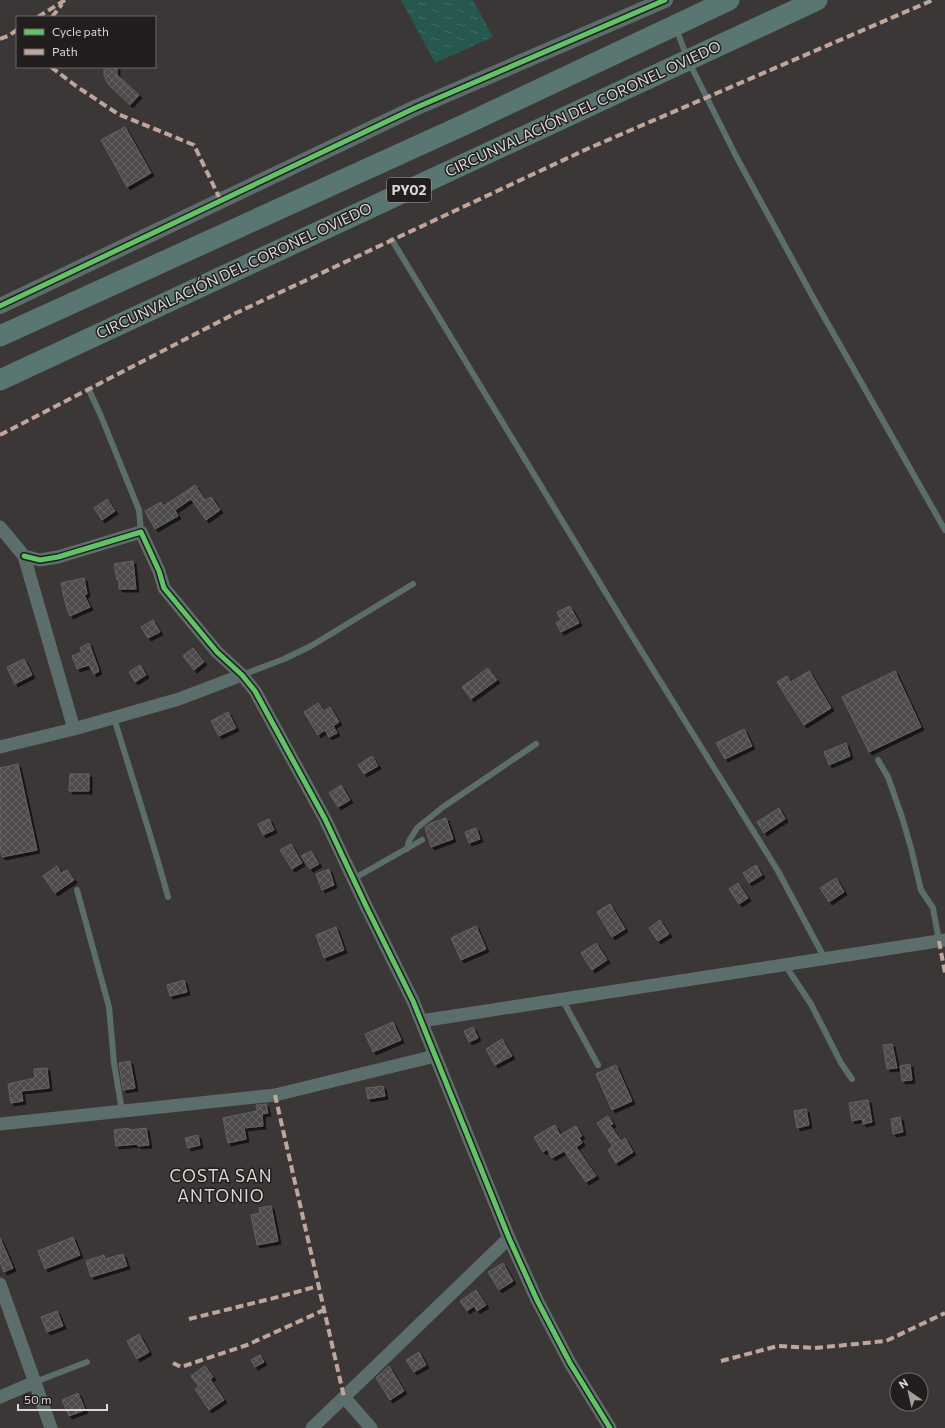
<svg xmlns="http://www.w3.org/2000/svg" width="945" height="1428" viewBox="0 0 945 1428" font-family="Commissioner,sans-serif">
<defs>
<pattern id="water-ripples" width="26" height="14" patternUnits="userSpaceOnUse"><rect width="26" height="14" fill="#265850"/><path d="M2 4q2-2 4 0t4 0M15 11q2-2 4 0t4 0" fill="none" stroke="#456f68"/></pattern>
<pattern id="building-cross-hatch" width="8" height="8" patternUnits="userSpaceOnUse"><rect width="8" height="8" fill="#4e4b4b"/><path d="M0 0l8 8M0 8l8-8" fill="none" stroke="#676464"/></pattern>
<filter id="shadow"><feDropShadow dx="3" dy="3" stdDeviation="0" flood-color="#0009"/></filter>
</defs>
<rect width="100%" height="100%" fill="#3a3736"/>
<path fill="url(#water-ripples)" d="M401,0H473L493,37L435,63Z"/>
<path fill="url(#building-cross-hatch)" stroke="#656362" filter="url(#shadow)" d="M104,67H117V75L139,95L130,105L108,84L104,75Z
M125,127L151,173L127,187L101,140Z
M195,485L205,500L211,497L220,510L206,520L191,499L175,510L178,516L155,529L145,511L161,502L163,506L179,496Z
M107,499L115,511L102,520L94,508Z
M133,561L136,589H119V580H117L114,564Z
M84,578L87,594L84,595L90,607L70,616L66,606L61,583Z
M570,606L579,623L561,632L556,623L561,620L557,612Z
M153,620L160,632L148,638L141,627Z
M89,643L99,671L94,674L89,665L77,669L72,656L82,652L80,648Z
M193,648L204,662L194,670L183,656Z
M24,659L32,675L15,684L7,667Z
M140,665L146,675L135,682L129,672Z
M488,668L497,680L471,699L462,687Z
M809,671L831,708L804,725L777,682L787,676L791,682Z
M895,671L921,727L869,752L842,697Z
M318,703L324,711L330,707L339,722L333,726L337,733L329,737L325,730L318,735L304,712Z
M228,712L236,728L219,736L211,721Z
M744,729L752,746L725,759L716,743Z
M846,743L850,756L829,765L824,752Z
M372,756L378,766L364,774L358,765Z
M18,764L37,850L2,857L0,848V768Z
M70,774H89V791H69Z
M341,785L350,800L338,807L329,793Z
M779,808L785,819L764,833L757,822Z
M446,818L453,839L431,847L425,827L431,823Z
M269,819L274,830L263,835L258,824Z
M476,828L480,839L469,843L465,832Z
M291,844L302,863L292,869L280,850Z
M311,851L319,864L310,869L301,856Z
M756,865L762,875L749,883L743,873Z
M57,866L61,873L67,870L74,880L55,893L43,876Z
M329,869L334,885L322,890L316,874Z
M836,878L844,892L829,902L820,888Z
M738,883L748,898L739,904L729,889Z
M610,904L625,929L612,937L597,912Z
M660,920L669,934L658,941L649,928Z
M476,926L486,949L461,960L451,938Z
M336,927L344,950L324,958L316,935Z
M596,943L607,960L592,970L581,953Z
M184,980L187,992L170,996L167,985Z
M393,1022L401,1040L373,1052L365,1034Z
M473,1027L478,1038L469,1042L464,1031Z
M502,1039L512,1056L495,1065L486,1049Z
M892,1044L897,1068L887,1069L883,1045Z
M130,1061L135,1088L123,1090L119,1063Z
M910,1064L912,1080L902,1081L900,1066Z
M616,1065L632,1101L612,1110L596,1074Z
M47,1068L49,1088L21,1091L23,1101L11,1103L8,1084L35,1078L34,1069Z
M383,1086L385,1096L368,1099L366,1088Z
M868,1100L872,1122L863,1124L862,1119L852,1121L849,1103Z
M266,1104L268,1113L262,1114L263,1126L244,1128L246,1139L228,1143L223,1118L257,1111L256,1105Z
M806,1109L809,1125L797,1128L794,1111Z
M608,1116L613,1124L610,1125L621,1141L625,1138L633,1152L616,1163L608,1150L612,1147L611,1144L597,1123Z
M900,1117L903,1132L893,1134L891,1119Z
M555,1125L560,1135L576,1126L582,1136L579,1137L582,1143L576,1147L596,1176L586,1182L564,1151L552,1158L547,1149L543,1152L534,1137Z
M129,1128V1130L146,1128L149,1145L138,1146V1144L116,1146L114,1130Z
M198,1135L200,1145L188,1148L185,1138Z
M271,1206L278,1241L257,1245L251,1215L260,1213L259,1208Z
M73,1237L80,1255L45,1269L38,1251Z
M0,1238L13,1268L4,1272L0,1262Z
M123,1254L127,1266L91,1277L86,1261L104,1255L105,1259Z
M503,1263L513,1281L499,1290L488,1272Z
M476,1290L486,1305L477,1311L474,1306L467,1311L460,1301Z
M57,1311L63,1326L47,1332L41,1317Z
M139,1334L149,1352L137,1359L127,1341Z
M419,1352L426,1365L414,1372L406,1360Z
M260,1355L264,1362L255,1367L251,1360Z
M205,1366L213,1377L210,1379L224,1400L209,1410L195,1389L199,1387L191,1376Z
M389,1366L404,1391L390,1400L376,1378Z
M78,1393L85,1410L69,1416L62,1400Z"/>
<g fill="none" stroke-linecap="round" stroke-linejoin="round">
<path stroke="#5c6e6b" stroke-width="6" d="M676,28L688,60L737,158L815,301L945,530
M392,240L621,618L778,871L825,959
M89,390L101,416L139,510L141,532
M242,675L284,659L311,646L413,584
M114,718C132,778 152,837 168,897
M878,760L888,777L902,817L911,848L921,890L933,908L939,941
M407,849L409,841L417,828L443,807L536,744
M353,879L422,840
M77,890L109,1007L114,1063L122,1111
M785,965L811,1004L841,1063L852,1079
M562,999L598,1065
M35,1382L87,1362"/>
<path stroke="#5c6e6b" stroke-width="13" d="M0,527L24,556L74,729
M24,556L40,560L58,557L141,532L159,571L164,588L217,652L242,675L255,691L325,819L367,908L413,1001L509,1238L537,1300L570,1363L610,1428
M0,747L74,729L179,699L242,675
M421,1021L945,940
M0,1124L275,1095L435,1056
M0,1284L51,1428
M0,1397L35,1382
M344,1397L371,1428
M312,1428L509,1238"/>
<path stroke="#5c6e6b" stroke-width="16" d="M0,306L415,108L665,0"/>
<path stroke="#5a7672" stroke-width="21" d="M0,336L468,123L729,0
M0,380L817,0"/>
<path stroke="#c0a59a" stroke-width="4" stroke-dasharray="8 4" stroke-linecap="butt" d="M38,17L65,0
M52,17L62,4
M0,39L8,36L17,30
M51,67L76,86L118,114L194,145L221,201
M0,435L236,313L587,149L933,0
M939,941L945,973
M275,1095L344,1397
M189,1319L282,1296L318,1286
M721,1361L778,1346L815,1348L886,1341L945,1313
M173,1363L181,1367L247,1345L324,1310"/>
<g stroke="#211e1d" stroke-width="8">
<path id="cycleway" d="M0,306L415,108L665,0
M24,556L40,560L58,557L141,532L159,571L164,588L217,652L242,675L255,691L325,819L367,908L413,1001L509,1238L537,1300L570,1363L610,1428"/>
</g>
<use href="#cycleway" stroke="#61c268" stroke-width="5"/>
</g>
<g text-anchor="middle" stroke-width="3" stroke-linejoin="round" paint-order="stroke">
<rect fill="#211e1d" stroke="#a3a09e" stroke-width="1" x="387" y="178" width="44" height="24" rx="3"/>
<g font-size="14" font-weight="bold" fill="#dbd7d6">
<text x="409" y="195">PY02</text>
</g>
<g font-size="15" fill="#dbd7d6" stroke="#211e1d">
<text transform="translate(583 109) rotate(-25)" y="5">CIRCUNVALACIÓN DEL CORONEL OVIEDO</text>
<text transform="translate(234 271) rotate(-25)" y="5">CIRCUNVALACIÓN DEL CORONEL OVIEDO</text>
</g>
<g font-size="17" letter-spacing="1" fill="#dbd7d6" stroke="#211e1d">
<text x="221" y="1182">COSTA SAN<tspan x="221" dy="20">ANTONIO</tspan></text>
</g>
</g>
<rect x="16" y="16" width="140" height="52" fill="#211e1d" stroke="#6b6867"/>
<rect x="24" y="29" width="20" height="6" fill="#61c268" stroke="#6b6867"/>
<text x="52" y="36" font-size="12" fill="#dbd7d6">Cycle path</text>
<rect x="24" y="49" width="20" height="6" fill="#c0a59a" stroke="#6b6867"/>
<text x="52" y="56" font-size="12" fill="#dbd7d6">Path</text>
<g transform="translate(909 1392) rotate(326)"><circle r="19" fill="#211e1d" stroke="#6b6867"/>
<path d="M0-3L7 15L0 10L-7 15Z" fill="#a39f9e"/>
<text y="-6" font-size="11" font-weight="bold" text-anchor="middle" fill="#dbd7d6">N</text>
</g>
<path d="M18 1404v6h89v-6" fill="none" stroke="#dbd7d6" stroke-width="2"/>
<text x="24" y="1404" font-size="12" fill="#dbd7d6" stroke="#211e1d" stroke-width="3" paint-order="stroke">50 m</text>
</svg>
